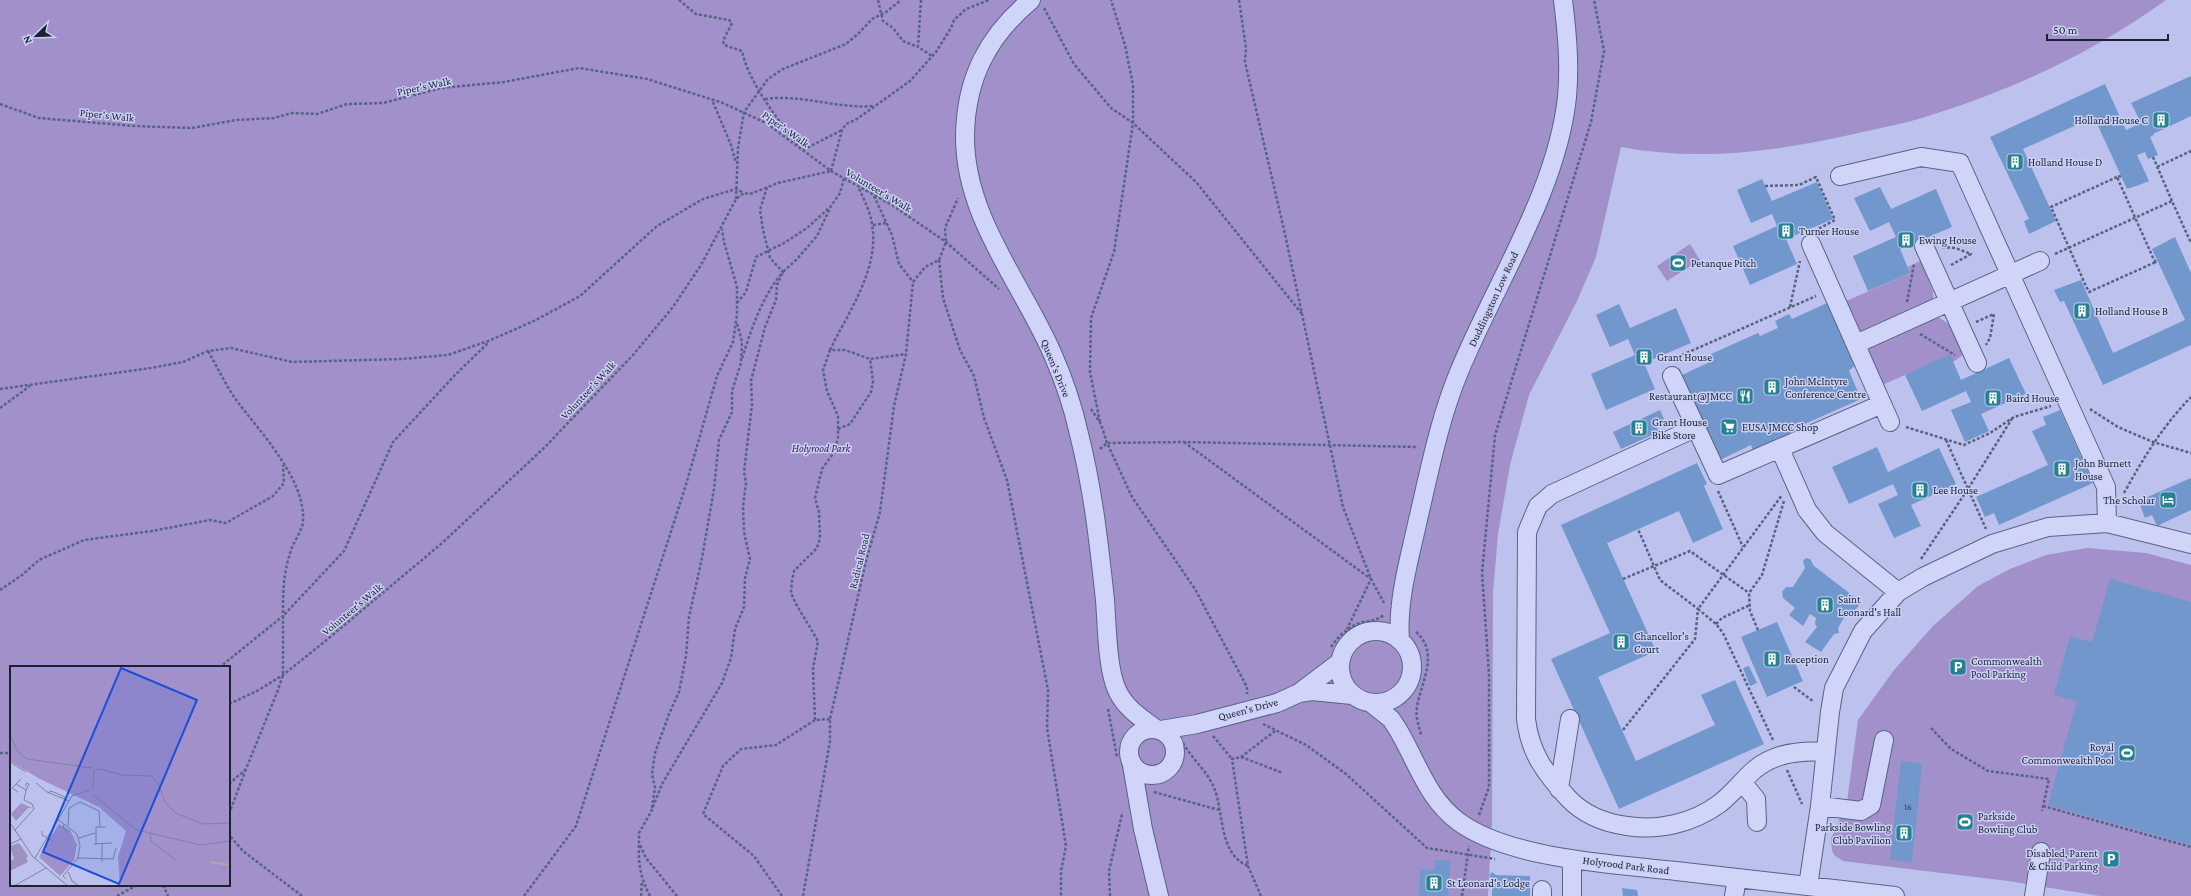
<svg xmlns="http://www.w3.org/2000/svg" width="2191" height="896" viewBox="0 0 2191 896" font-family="'Crimson Pro',serif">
<rect width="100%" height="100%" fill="#bcc2ed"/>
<path fill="#a190ca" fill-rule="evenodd" d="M0,0H2166C2094,52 2011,91 1925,117C1903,124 1880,128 1858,133C1780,151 1701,162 1621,147L1596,257L1577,301L1529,395L1510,465L1498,534L1493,593L1492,821L1488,896H0ZM11,667H229V885H11Z
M1690,244L1700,260L1667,281L1657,266Z
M1922,260L1933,292V299L1927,305L1868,331H1860L1853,324L1844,302L1910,273L1908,267Z
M1938,317L1949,324L1964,354L1953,362L1905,375L1880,386L1868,359V349L1873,343Z
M2087,548L2146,553L2191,565V896H2100L2008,881L1843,861L1834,855L1832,850L1831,839L1847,802L1858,720L1894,670L1933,626L1978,586L2010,569L2046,555Z"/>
<path fill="#7197cc" d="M2191,76V116L2153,134L2154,135L2150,137L2158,155L2148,159L2145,152L2137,155L2149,181L2139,185L2127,189L2094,117L2023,149L2056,221L2029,234L2024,221L2029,219L1990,137L2105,84L2126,130L2141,123L2131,103Z
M1762,179L1772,201L1817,182L1833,219L1786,239L1797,264L1750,285L1733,246L1777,226L1772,214L1751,223L1737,190Z
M1880,187L1891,209L1936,189L1952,227L1900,249L1910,273L1868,291L1853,256L1896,237L1889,222L1870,231L1854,198Z
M2175,237L2191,273V345L2103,385L2064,301L2060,302L2054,290L2081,280L2113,353L2185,320L2152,249Z
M1827,303L1855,365L1849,371L1861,399L1798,427L1799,431L1753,451L1751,445L1720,460L1682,375L1714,360L1711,354L1758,333L1760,336L1778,328L1775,321L1789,314L1792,319Z
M1619,304L1630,328L1676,308L1691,343L1644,363L1655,389L1606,410L1591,374L1635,355L1628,339L1610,347L1596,315Z
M1950,354L1961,380L2009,358L2026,394L1981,414L1989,431L1965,442L1951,410L1971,402L1966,391L1922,411L1905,375Z
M1660,410L1664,419L1655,423L1659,432L1621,449L1613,432Z
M2060,410L2093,483L1999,525L1994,513L1985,517L1976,497L2048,465L2032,431L2046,425L2043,417Z
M1877,447L1888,472L1939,448L1956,484L1911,505L1921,526L1894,538L1878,504L1898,495L1893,484L1849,504L1832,467Z
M1697,463L1707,484L1704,486L1723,529L1693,543L1679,511L1607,543L1656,651L1598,677L1636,761L1715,725L1701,695L1735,680L1764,744L1619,809L1551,659L1610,633L1561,525Z
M2191,478V510L2157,526L2152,515L2145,518L2140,505L2147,502L2145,498Z
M1806,558L1810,559L1814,566L1861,602L1853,614L1848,611L1838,628L1839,633L1834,634L1821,652L1805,642L1817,627L1815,624L1816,618L1810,614L1803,626L1789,615L1795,608L1783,598L1782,592L1786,587H1793L1805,568L1803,561Z
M2110,579L2191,602V845L2048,805L2077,701L2054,695L2070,636L2092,642Z
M1777,622L1803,681L1767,697L1741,637Z
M1749,666L1757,683L1750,686L1743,668Z
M1901,761L1922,764L1912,862L1890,860Z
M1435,860L1451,861L1448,896H1419L1420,869L1435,870Z
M1492,872L1496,875L1530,876V896H1492V878L1489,876Z
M1622,888L1637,890L1638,896H1623Z"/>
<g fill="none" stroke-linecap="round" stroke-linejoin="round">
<g stroke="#566484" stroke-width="20">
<path id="minor" d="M1031,0C988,36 966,78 965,135C964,217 1022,283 1053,355C1064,380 1073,407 1079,434C1093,489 1099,544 1105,600C1107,625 1107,668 1117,690C1125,708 1141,718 1156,729
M1840,176L1921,157L1960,163L2106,487L2107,523
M1811,244L1890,422
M1924,246L1977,363
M1856,344L2040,261
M1672,376L1718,475L1882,404
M1695,428L1552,494L1538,506L1527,532L1526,719C1530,753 1545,773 1568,798C1583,814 1605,823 1627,826C1659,831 1693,823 1719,804C1732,794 1742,781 1754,770C1774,753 1801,750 1826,752
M1780,449L1807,510L1825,533L1898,592
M1340 667a36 36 0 1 1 72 0a36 36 0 1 1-72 0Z
M1400,640C1397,601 1409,561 1417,524C1429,473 1439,420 1459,372C1495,284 1557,191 1567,97C1570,64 1567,33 1563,0
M1299,693L1312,691L1352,695
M1371,703L1391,719L1397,728C1417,761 1427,799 1459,822C1510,859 1613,864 1676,871C1749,880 1822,888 1895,896
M1129 752a23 23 0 1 1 46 0a23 23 0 1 1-46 0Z
M1161,730L1197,724L1277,703L1299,693L1340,662
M1132,765L1143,829L1159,896
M1742,782L1756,799L1757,822
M1559,789L1570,719
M1820,806L1830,712L1834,688L1863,631L1898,592L1923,577L1992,544L2048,527L2107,523L2191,544
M1572,859V896
M1808,886L1820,806L1861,811L1871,805L1884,740
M1542,896V890
M1734,896L1737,878
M2034,896L2041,852"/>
</g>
<path stroke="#566484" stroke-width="2.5" stroke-dasharray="3 2" stroke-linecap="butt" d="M679,0L696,14L729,20L732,23L723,41L724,45L742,51C749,83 778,121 800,146
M878,0L883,21L893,28L903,41L918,47
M921,0L918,47L932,56
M1239,0L1246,48L1245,62L1285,234L1343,507L1371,579L1384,603
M1044,8L1074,64L1111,108L1133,123L1196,182L1302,314
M765,99C802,94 837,109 874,106
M713,102L731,145L736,163
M0,104L39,118L134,126L192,128L236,120L274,118L292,113L317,114L347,104L383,103L441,88L504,82L579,68L647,79L723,103L766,123L831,171L892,205L946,242L999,289
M803,150L842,130
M2153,157L2172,201
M2157,167L2191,151
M831,171L842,130L846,124L857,119L910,81L936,52L951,28L954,20L966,9L989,0
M2121,176L2117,177L2154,260L2156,262L2158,261
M2117,177L2051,207L2085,284L2089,292L2156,262
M1765,186L1799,185L1816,177L1835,220L1818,229
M874,196L892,235L899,264L913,282
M736,199L738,148L744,112L768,79L783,69L846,44L859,33L872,19L886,12L901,0
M873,225L886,223
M1942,247L1955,248L1971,254L1951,265
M2055,254L2172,201L2191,243
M939,260L943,298L960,350L974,376L984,418L1007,480L1048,690L1047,728L1066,846L1061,871V896
M1907,302L1914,264
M737,303L746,292L756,257L784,243L807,228L829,208
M1790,307L1800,261
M1976,322L1994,314L1990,338L1986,345
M1920,334L1955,355
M830,350C848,312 880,269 872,224C870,211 864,199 858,187
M208,351C218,368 226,386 237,401C261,433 306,480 303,522C302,531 294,541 291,550C283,575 283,590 283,616L220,667
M742,358C752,328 762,296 783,272L770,258L763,230L760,210L767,187
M1673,359L1816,296
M0,389L151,368L183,362L208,351L231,348L292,362L402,359L448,355L491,340L536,320L580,296L657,226L703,199L736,189L744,193
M0,408L30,386
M1091,409L1101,424L1107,443L1132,497L1195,589L1247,687V694
M2090,409L2118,427L2153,442L2191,453
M1100,422L1090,372L1091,318L1114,252L1133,123V85L1125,45L1111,0
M1906,427L1964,445L1990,433L2014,417L2051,406
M838,429L850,424L871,392L873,381L870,359
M1946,440L1986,529
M1184,442L1371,579L1347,629
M1100,449L1107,443L1183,442L1418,447
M1718,491L1743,547
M2124,493C2144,457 2162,427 2191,397
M1921,559L1968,489L2013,417
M1623,579L1690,551L1749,593
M0,590L22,575L39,560L84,540L152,531L210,520L226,523L273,496L284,483L283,465
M1716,624L1722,618L1750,605
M1758,630L1750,611L1749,593L1762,575L1784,501
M1416,632C1440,653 1421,682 1417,707C1415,717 1419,725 1421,735
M1331,647C1339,635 1349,626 1363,622C1372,620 1376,621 1384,615
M1794,687L1814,702
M229,704L257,691L283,675L323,643L441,544L544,448L633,355L673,307L701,265L736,199L744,193L750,194L778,183L831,171
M1108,709L1117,757
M815,720L813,669L818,641L796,604L791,593L792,581L794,571L817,548L820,538L819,512L815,498L822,469L835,451L838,437V416L827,391L823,370L830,350H845L870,359L906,354
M1263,724L1306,745L1346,774L1427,848L1495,859
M1931,728L1951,749L1988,771L2049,779L2042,811
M1623,730L1695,639L1698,609L1660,580L1638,529
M1213,736L1232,759
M1773,740L1723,633L1716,624L1698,609L1782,495
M1183,743C1192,759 1209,773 1215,790C1224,815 1219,854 1248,866
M0,753H11
M1241,757L1283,773
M1787,770L1802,804
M229,784L246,769L278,690L283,675V616L344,551L393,442L455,375L489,342
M1154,792L1219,810
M2043,806L2191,847
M652,808L655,788L652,774L655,753L669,714L679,692L686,656L689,617L702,558L714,489L719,440L732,412V391L741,363L742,342L737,323
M229,814L246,769
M1479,815L1489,787V674L1482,573L1495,435L1591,122L1604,51L1594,0
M229,817L230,836L243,851L302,896
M639,845C638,864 641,879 650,896
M163,885L168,896
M117,896L137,885
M524,896L576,826L685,488L717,376L733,342L737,314V287L724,242L722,229
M641,896L642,881
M677,896L646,858L639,843V833L651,812L662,784L722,683L731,658L735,629L744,607L745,578L750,559L744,532L743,507L746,483L744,472L752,404L751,381L765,327L776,300L777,285L783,272L796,260L817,236L831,206L840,193L844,178
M782,896L754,856L703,814L723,766L741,749L776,745L815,720L830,719
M803,896L830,741V719L866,561L880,512L894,406L906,354L913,282L925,267L939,260L946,242L945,228L958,198
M1110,896L1109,871L1122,814
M1261,896L1248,866L1232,759L1241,757L1275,731
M1462,896L1469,846"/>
<use href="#minor" stroke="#cfd4f8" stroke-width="18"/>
</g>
<defs>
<g id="building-square" transform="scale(0.9)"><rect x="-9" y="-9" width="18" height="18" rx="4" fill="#268193" stroke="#cbd0f5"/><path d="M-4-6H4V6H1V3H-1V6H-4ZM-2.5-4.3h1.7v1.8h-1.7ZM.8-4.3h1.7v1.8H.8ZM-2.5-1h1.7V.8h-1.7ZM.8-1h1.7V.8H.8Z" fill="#fff"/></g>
<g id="stadium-square" transform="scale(0.9)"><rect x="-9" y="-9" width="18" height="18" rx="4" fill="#268193" stroke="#cbd0f5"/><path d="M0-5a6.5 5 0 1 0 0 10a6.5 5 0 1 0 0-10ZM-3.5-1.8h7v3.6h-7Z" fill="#fff"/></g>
<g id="restaurant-square" transform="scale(0.9)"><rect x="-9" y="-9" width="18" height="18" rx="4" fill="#268193" stroke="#cbd0f5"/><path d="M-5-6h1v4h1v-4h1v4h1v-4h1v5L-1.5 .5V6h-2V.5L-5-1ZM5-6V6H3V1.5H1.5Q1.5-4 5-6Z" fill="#fff"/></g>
<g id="supermarket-square" transform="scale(0.9)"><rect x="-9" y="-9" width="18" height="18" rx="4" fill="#268193" stroke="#cbd0f5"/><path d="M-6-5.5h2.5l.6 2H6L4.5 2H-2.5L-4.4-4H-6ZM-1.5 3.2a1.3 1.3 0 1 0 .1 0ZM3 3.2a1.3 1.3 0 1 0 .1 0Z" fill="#fff"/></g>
<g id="hotel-square" transform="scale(0.9)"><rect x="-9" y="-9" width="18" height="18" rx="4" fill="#268193" stroke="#cbd0f5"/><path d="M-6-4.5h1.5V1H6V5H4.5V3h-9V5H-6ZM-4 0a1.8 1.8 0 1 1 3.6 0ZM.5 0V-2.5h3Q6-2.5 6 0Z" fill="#fff"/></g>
<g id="parking-square" transform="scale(0.9)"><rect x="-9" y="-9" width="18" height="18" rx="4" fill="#268193" stroke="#cbd0f5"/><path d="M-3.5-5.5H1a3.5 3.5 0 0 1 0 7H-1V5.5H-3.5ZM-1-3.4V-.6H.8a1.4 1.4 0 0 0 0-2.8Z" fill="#fff"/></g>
</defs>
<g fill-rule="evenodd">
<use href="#building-square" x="2161" y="120"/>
<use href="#building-square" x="2015" y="162"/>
<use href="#building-square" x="1786" y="231"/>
<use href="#building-square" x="1906" y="240"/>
<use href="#stadium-square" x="1678" y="263"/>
<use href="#building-square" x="2082" y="311"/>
<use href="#building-square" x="1644" y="357"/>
<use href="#building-square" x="1772" y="387"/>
<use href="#restaurant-square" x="1745" y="396"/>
<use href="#building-square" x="1993" y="398"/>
<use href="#supermarket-square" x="1729" y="427"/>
<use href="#building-square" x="1639" y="428"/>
<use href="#building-square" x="2062" y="469"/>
<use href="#building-square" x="1920" y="490"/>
<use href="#hotel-square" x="2168" y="500"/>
<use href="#building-square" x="1825" y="605"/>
<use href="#building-square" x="1621" y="642"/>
<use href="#building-square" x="1772" y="659"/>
<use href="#parking-square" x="1958" y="667"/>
<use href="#stadium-square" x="2127" y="753"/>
<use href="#stadium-square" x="1965" y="822"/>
<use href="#building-square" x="1904" y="833"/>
<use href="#parking-square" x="2111" y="859"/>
<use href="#building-square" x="1434" y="883"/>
</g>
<g text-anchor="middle" stroke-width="3" stroke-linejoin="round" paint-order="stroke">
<g font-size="9" fill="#304059">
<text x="1908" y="810">16</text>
</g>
<g font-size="11" fill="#1b2333" stroke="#cbd0f5">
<text transform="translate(424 86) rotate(-12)" y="4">Piper's Walk</text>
<text transform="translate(107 115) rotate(6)" y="4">Piper's Walk</text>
<text transform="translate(786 129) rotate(35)" y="4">Piper's Walk</text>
<text transform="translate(879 190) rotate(31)" y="4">Volunteer's Walk</text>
<text transform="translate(1493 299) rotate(-65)" y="4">Duddingston Low Road</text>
<text transform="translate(1056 368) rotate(68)" y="4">Queen's Drive</text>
<text transform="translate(588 390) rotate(-47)" y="4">Volunteer's Walk</text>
<text transform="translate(859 561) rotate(-76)" y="4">Radical Road</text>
<text transform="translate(352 609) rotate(-40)" y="4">Volunteer's Walk</text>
<text transform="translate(1248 709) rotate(-15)" y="4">Queen's Drive</text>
<text transform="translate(1626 865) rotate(7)" y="4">Holyrood Park Road</text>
</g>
<g font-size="11" fill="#1b2333" stroke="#cbd0f5" text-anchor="start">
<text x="2148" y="124" text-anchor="end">Holland House C</text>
<text x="2028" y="166">Holland House D</text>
<text x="1799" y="235">Turner House</text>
<text x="1919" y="244">Ewing House</text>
<text x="1691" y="267">Petanque Pitch</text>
<text x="2095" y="315">Holland House B</text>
<text x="1657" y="361">Grant House</text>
<text x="1785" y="385">John McIntyre<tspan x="1785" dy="13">Conference Centre</tspan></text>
<text x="1732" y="400" text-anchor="end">Restaurant@JMCC</text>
<text x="2006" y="402">Baird House</text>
<text x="1652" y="426">Grant House<tspan x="1652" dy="13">Bike Store</tspan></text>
<text x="1742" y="431">EUSA JMCC Shop</text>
<text x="2075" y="467">John Burnett<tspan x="2075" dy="13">House</tspan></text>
<text x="1933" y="494">Lee House</text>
<text x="2155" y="504" text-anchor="end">The Scholar</text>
<text x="1838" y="603">Saint<tspan x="1838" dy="13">Leonard's Hall</tspan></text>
<text x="1634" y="640">Chancellor's<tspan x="1634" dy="13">Court</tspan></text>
<text x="1785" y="663">Reception</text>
<text x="1971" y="665">Commonwealth<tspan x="1971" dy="13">Pool Parking</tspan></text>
<text x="2114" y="751" text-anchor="end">Royal<tspan x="2114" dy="13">Commonwealth Pool</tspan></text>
<text x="1978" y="820">Parkside<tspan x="1978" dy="13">Bowling Club</tspan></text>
<text x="1891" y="831" text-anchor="end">Parkside Bowling<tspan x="1891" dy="13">Club Pavilion</tspan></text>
<text x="2098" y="857" text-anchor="end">Disabled, Parent<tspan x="2098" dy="13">&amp; Child Parking</tspan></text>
<text x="1447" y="887">St Leonard's Lodge</text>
</g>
<g font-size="11" font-style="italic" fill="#352150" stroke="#cbd0f5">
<text x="821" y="452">Holyrood Park</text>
</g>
</g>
<g transform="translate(10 666)">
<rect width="220" height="220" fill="#bcc2ed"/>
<path d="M0,0H220V220H110L108,191L116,165L89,141L30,113L0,95ZM11,137L22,142H18L6,155L1,148ZM49,158L60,164L67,179L64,194L50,210L29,191Z" fill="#a190ca"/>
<path d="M9,177L18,190L16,192L18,196L0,205V195L4,193L0,180Z" fill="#9e90bf"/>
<path fill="none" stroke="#bea0a4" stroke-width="2" d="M200,196L220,199"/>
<path fill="none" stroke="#7c82a3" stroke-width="1" d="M0,69L8,86L17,93L82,102M0,96L16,106M84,105L90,103L112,109L141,110L148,117L155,136L165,147L193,158L220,157M26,117L37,126L59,135M15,120L17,117L19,118L16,124M83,123L84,105M8,126L2,122L11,113M38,127L41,125L57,132M83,129L127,164L190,179L220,175M48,154L54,158L53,162L57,166M0,157L11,173M54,158L67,168L70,179L68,192L53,210L56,213M58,160L59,142L70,136L89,145L90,161M5,164L24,143L22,138L14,134L16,124L6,118M32,165V169L43,175M140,168L141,175L167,195M69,172L85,167M92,177V196M0,178L11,173L23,191L58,220M84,178L102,177M86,178V161H96M25,192L62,130L79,124M68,192L103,193L106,182M58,206L62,215L69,220M4,220L36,202"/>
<path fill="#1d4ed8" fill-opacity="0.15" stroke="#1d4ed8" stroke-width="2" d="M111,2L187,34L109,218L33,186Z"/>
<rect width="220" height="220" fill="none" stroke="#1b2333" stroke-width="2"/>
</g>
<g transform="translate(36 36) rotate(247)" stroke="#cbd0f5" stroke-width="3" paint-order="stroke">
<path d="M0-3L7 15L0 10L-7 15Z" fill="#1b2333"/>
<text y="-6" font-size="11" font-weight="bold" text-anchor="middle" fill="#1b2333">N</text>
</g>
<path d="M2047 34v6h121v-6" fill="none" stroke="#1b2333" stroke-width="2"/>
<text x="2053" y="34" font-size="12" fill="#1b2333" stroke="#cbd0f5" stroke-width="3" paint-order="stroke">50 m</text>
</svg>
